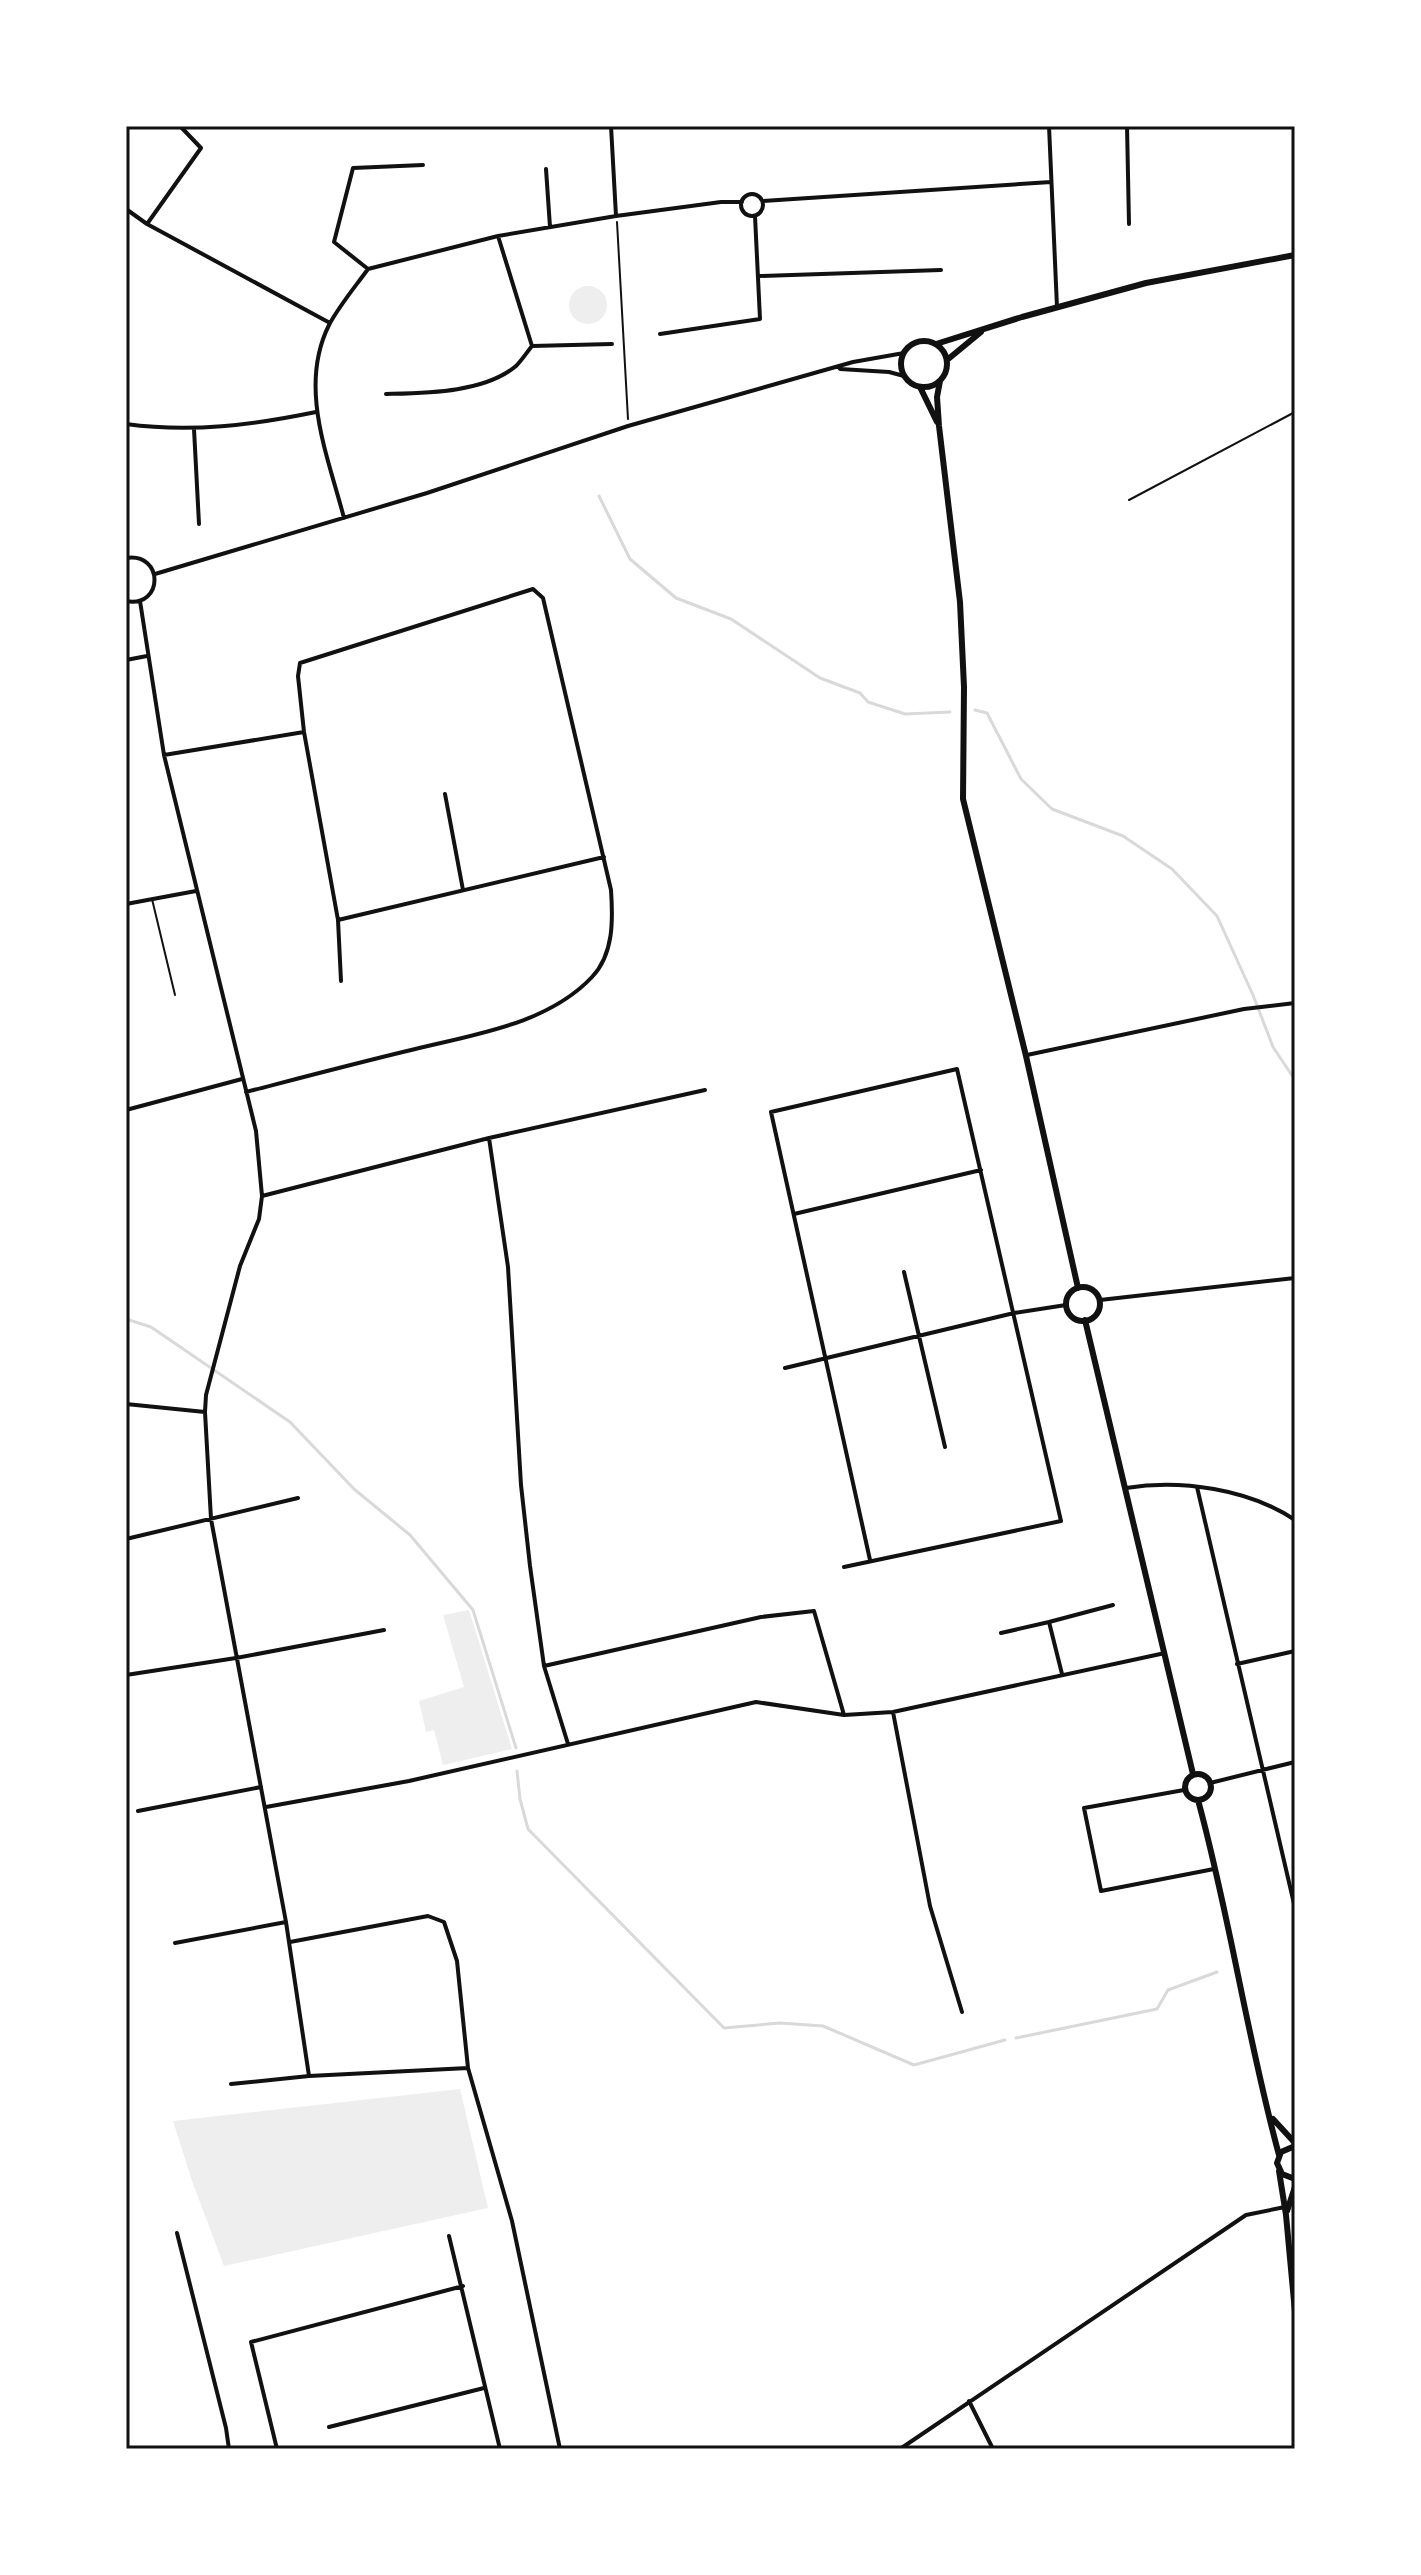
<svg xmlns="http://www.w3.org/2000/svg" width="1421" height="2575" viewBox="0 0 1421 2575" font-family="'IBM Plex Sans',sans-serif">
<rect width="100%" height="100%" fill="#fff"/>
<path fill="#eee" d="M569 305a19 19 0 1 1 38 0a19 19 0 1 1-38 0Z
M469,1610L512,1749L443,1765L434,1730L426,1732L419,1701L464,1687L443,1615Z
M460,2089L488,2208L224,2266L192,2181L173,2121Z"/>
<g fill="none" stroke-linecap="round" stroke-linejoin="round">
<path stroke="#d9d9d9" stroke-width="3" d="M599,496L630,559L676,598L731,619L820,678L860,693L868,702L905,714L950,712
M975,710L987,713L1021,779L1052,809L1123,836L1172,869L1217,916L1253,995L1273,1047L1295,1080
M126,1319L151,1327L290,1422L354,1489L410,1535L473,1610L516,1748
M517,1771L520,1799L528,1829L724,2028L780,2023L823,2026L914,2065L1005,2040
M1016,2038L1157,2009L1168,1990L1217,1972"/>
<path stroke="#111" stroke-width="2" d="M617,222L628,419"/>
<path stroke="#111" stroke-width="2" d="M1129,500L1295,412
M152,899L175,995"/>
<path stroke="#111" stroke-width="4" d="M433,126H477
M611,126L616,216
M1049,126L1057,307
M1127,126L1129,224
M546,169L550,227
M741 205a11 11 0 1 1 22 0a11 11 0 1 1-22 0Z
M763,201L1051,182
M126,209L147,224L330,323
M147,224L201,148L180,126
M368,269L334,242L353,168L423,165
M760,276L941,270
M660,334L760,319L755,216
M532,346L612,344
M840,369L889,372L904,376
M386,394C425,393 484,393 516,366C522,360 527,352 532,346L498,236
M126,424C191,433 253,425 316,412
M194,429L199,524
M344,518C328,456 298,387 329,325C339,306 355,287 368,269L498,236L616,216L721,202H742
M126,558C164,552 164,608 126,601
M155,574L427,493L628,426L853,362L904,353
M140,601L164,755L256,1131L262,1196L259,1219L240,1266L206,1395L205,1412L211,1519L286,1922L309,2076
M126,660L147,656
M164,755L304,732
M445,794L463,890
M126,904L196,891
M338,920L604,857
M1027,1055L1244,1009L1295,1003
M246,1092C300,1078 353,1064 407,1051C469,1035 546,1026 592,977C614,954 613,919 611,890L543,598L533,589L300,663L298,676L304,732L338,920L341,981
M126,1110L242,1079
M489,1138L508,1267L521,1485L530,1566L544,1666L568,1744
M262,1196L489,1138L705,1090
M794,1214L981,1170
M904,1272L945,1447
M1100,1300L1295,1278
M785,1368L1014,1313L1066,1305
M126,1404L205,1412
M1197,1487L1295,1908
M1126,1488C1181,1479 1249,1489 1295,1520
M126,1539L298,1498
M844,1567L1061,1521L957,1069L771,1112L870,1560
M1001,1633L1049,1622
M1237,1664L1295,1651
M544,1666L761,1617L814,1611L844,1715
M1062,1674L1049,1622L1113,1605
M126,1675L236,1658L384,1630
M893,1712L930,1906L962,2012
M1210,1783L1295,1762
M1184,1790L1084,1808L1101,1891L1214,1869
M266,1807L409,1781L756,1702L844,1715L893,1712L1165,1653
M138,1811L261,1787
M290,1942L428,1916L444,1922L457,1961L468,2068L512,2221L560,2449
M175,1943L286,1922
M231,2084L309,2076L468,2068
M177,2233L226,2428L229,2449
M449,2236L500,2449
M969,2401L993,2449
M329,2427L484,2388
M277,2449L251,2342L463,2286
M900,2449L1246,2215L1285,2207"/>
<path stroke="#111" stroke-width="6" d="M901 364a23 23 0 1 1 46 0a23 23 0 1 1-46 0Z
M936,344L1022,317L1146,283L1295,255
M947,360L981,332
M940,381L937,397L939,426L960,602L964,687L963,799L1026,1056L1078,1288
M920,387L937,422
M1066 1304a17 17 0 1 1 34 0a17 17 0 1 1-34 0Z
M1085,1320L1193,1774
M1185 1787a13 13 0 1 1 26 0a13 13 0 1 1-26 0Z
M1198,1800C1230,1917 1247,2038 1279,2155
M1273,2119L1295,2143
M1295,2146L1281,2152L1277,2163L1282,2174L1295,2179
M1279,2171L1286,2215L1295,2312
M1287,2211L1295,2187"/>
</g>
<rect width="1421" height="2575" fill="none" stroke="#ffffff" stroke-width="256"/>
<rect x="128" y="128" width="1165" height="2319" fill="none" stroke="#111" stroke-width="3"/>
</svg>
